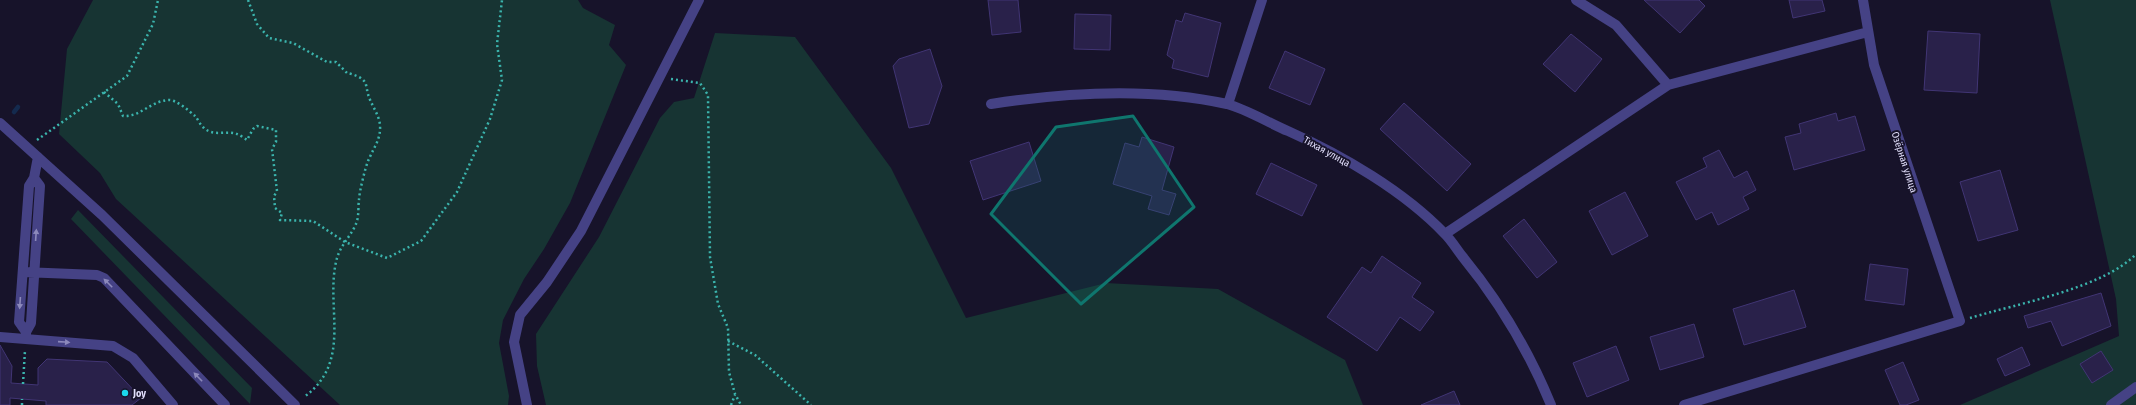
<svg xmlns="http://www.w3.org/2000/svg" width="2136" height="405" viewBox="0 0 2136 405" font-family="'Fira Sans Condensed',sans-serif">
<rect width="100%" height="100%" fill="#17132a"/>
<path fill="#173433" d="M93,0H578L583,8L615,25L609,45L626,65L570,203L544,249L524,279L503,320L499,343L509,396L508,405H340L116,199L100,173L59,134L67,49Z
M2050,0H2136V405H1960L2119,336L2116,299Z
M715,33L795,37L891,168L966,318L1106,283L1218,289L1345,360L1363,405H546L537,366L536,334L599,237L660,118L674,102L694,98Z
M78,210L252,388L250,404L71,219Z"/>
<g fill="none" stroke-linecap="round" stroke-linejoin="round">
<path stroke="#142a4e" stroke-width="4.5" d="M14,112L18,107"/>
</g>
<path fill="#29214a" stroke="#413574" d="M988,0H1018L1021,32L992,35Z
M1644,0H1699L1705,6L1680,33Z
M1789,0H1822L1825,11L1793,18Z
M1185,13L1221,23L1208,77L1172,68L1174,60L1167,55L1176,20L1182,22Z
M1075,14L1111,15L1110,50L1074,49Z
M1928,31L1980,34L1977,93L1924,90Z
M1571,34L1602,59L1575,92L1543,64Z
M930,49L942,86L929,124L909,128L893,66L899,59Z
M1285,51L1325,69L1310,105L1269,88Z
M1404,103L1471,164L1447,191L1380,129Z
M1836,113L1838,121L1855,116L1865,150L1794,170L1785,137L1801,133L1799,124Z
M1142,137L1174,147L1162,190L1176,194L1169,215L1148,209L1152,196L1113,184L1125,143L1139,147Z
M1029,142L1041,181L983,200L970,161Z
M1719,150L1734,178L1747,171L1756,190L1743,197L1749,209L1718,225L1712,212L1696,220L1676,182L1707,167L1703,158Z
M1271,163L1317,185L1302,216L1256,194Z
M2000,170L2018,230L1978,241L1960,182Z
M1625,192L1648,236L1612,255L1589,211Z
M1524,219L1557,262L1537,278L1503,236Z
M1382,256L1421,283L1412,297L1434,312L1420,331L1400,317L1377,351L1327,317L1362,267L1371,273Z
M1870,264L1908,269L1904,305L1865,300Z
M1794,290L1806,327L1744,345L1733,309Z
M2101,293L2111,326L2062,346L2051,321L2028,328L2024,316Z
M1694,324L1704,357L1660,370L1650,337Z
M0,345L12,366L11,383L38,385V368L47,359L107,362L141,398L132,405H46V401L10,398V405H0Z
M1616,346L1629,380L1587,397L1573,363Z
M2022,347L2030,365L2005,376L1997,359Z
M2101,351L2113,370L2092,383L2080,364Z
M1903,362L1919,400L1906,405H1900L1885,370Z
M1454,391L1460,405H1421Z"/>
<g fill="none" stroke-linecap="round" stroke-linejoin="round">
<path stroke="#3bb4ad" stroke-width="2.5" stroke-dasharray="2 3" stroke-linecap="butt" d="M248,0L257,24L269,38L293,43L327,62H336L347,73C353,74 365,78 366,85C367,88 367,91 368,94C371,105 379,114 380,125C381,139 374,147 369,159C366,164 359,193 359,200C358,206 359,214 357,221C353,234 341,244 337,258C324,305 354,361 304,397
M671,79L700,83L708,95L710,257L718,304L728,328L729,372L735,394L741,405
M104,92L118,104L123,116C141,117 150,101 169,100C177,100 189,111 195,116C198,119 200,125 204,128C214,137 226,130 237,134C240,135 244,138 247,140L253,129L257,126L276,130V142L272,149L277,191L274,196L275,208L282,213L280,220L313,221L345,242L387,258L421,241L457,192L490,119L502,80L497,44L502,0
M37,140L127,76L153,24L158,0
M1970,318C2016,304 2104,288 2136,254
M728,341L755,355L811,405
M23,384L25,350
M22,405V399
M731,405L735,395"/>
<path stroke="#454285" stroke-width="10" d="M1576,0L1616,25L1668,85
M991,104C1068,92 1151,87 1227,104C1246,109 1269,123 1288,131C1342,155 1404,191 1445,234C1451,240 1456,248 1462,256C1499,301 1529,351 1551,405
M1228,104L1262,0
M0,123L102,215L295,405
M1445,234L1668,85L1868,32
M23,272L97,275L104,278L225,405
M26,332L19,322L29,186L34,178L38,157
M0,337L113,346L133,358L173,405
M26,338V332L31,323L40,186L34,178
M527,405L514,342L520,315L547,282L581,231L699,0
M1684,405L1960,321L1874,65L1863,0
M2111,405L2136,387"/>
</g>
<defs><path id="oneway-solid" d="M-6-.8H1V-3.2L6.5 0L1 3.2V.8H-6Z"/></defs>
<g fill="#8c89bb">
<use href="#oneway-solid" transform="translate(36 235) rotate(-86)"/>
<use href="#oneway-solid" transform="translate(108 283) rotate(-135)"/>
<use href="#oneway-solid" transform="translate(20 303) rotate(94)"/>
<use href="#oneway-solid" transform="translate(64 342) rotate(4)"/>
<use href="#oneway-solid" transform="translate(198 377) rotate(-134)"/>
</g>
<path fill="#0f766e" fill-opacity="0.2" stroke="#0f766e" stroke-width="3" stroke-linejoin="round" d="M1133,116L1194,207L1081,304L991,214L1056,127Z"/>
<circle fill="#1bd8ed" stroke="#17132a" stroke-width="1.5" cx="125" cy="393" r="4"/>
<g text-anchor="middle" stroke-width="4" stroke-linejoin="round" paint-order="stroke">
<g font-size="10" fill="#e2dffc" stroke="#17132a">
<text transform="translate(1327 151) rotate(29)" y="4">Тихая улица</text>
<text transform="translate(1905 162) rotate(72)" y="4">Озёрная улица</text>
</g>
<g font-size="10" font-weight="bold" fill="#e2dffc" stroke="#17132a" text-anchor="start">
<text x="133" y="397">Joy</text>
</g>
</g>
</svg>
